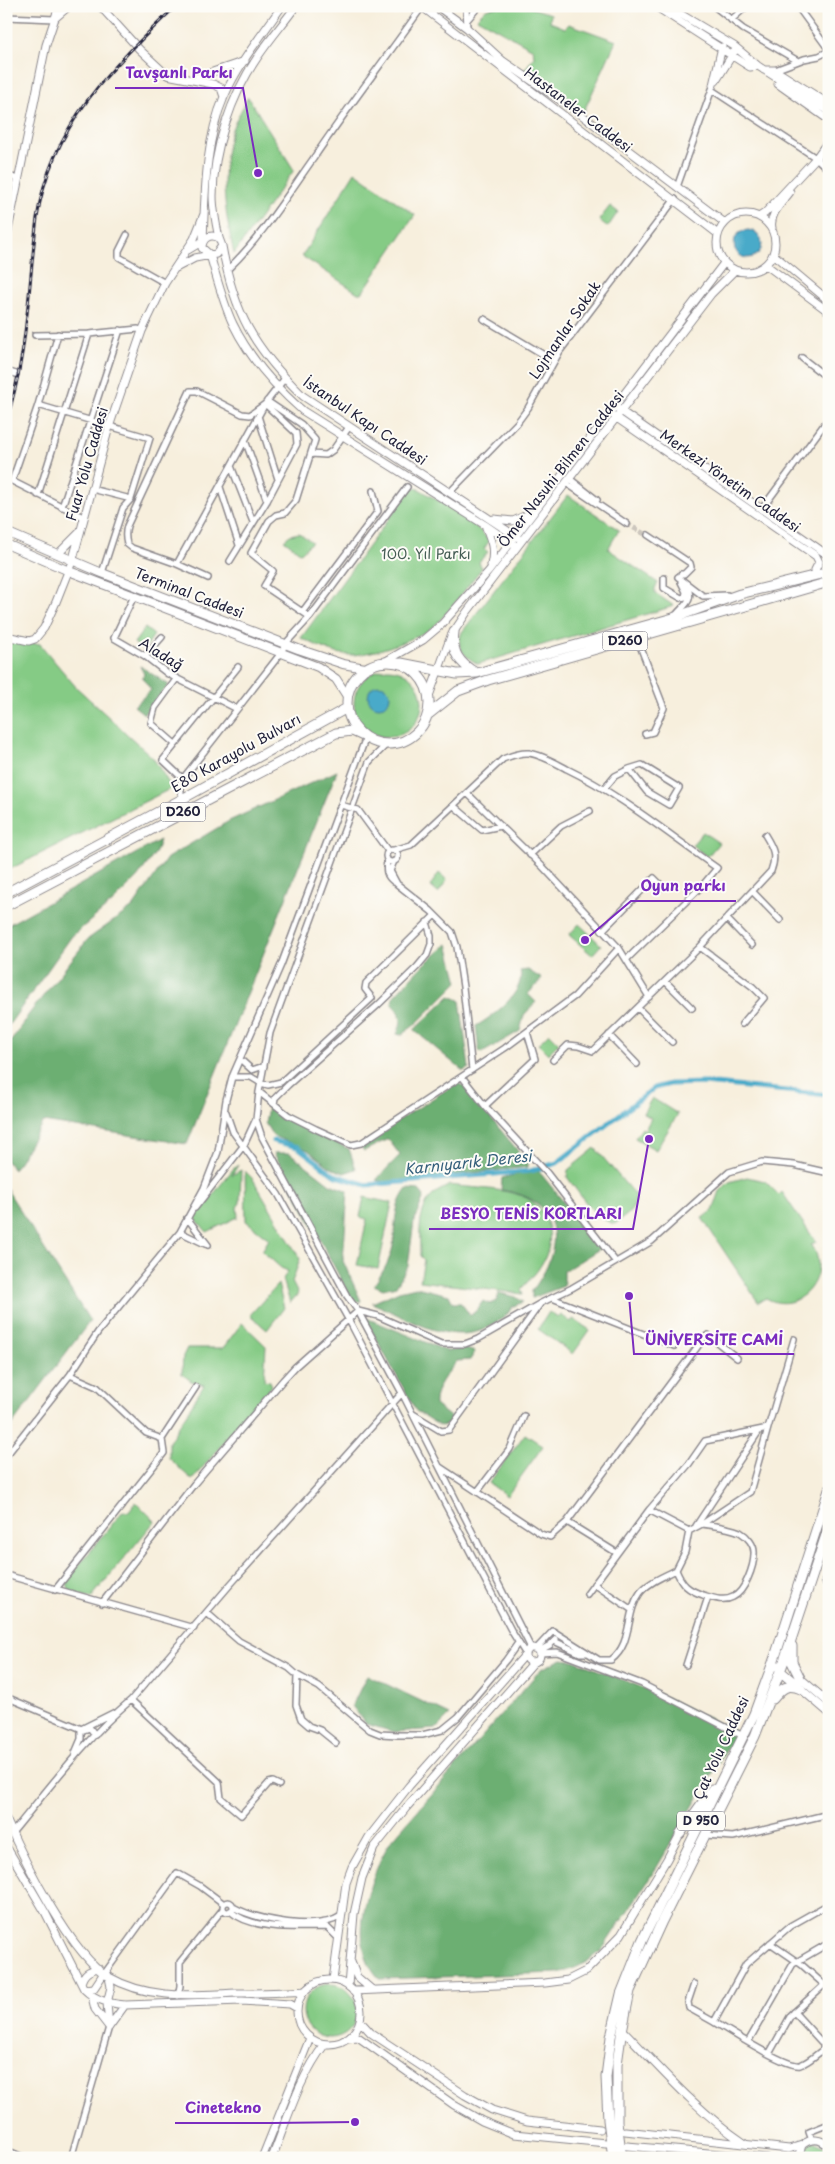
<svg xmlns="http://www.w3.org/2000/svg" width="835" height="2164" viewBox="0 0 835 2164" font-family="'Playpen Sans',sans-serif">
<rect width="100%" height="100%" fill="#fdfcf7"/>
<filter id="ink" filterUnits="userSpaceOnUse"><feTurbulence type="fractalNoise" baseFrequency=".02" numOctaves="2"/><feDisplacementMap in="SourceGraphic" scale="10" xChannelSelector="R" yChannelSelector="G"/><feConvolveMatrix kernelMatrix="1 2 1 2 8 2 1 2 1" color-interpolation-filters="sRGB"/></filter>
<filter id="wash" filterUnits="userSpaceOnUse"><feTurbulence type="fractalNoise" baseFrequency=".0096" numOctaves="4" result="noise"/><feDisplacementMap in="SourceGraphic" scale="20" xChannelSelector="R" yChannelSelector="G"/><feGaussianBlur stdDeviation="1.12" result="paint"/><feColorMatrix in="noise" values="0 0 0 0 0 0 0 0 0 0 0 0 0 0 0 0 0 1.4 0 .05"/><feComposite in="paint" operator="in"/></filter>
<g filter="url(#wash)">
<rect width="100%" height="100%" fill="#f7efdd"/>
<path fill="#85cb85" stroke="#547660" d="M500,6H525L551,14L550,22L565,28L569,24L616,41L583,113L523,72L534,57L533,49L477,18L486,9Z
M248,97L294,170L234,254C225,212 219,178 230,136C233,123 242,110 248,97Z
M355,172L415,215L362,293H358L302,256Z
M610,206L618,212L608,227L599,220Z
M412,487L419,489C443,504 472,517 489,541L484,549L488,552L479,562L482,568C467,586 453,608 436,624C422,638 371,655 351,655C333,655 317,645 301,638Z
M568,495L619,530L608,549L658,583L655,588V593L674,606L478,664C464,656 455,648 462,632Z
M299,533L312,542L301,553L284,540L290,535Z
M145,628L154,635L144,650L134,643Z
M9,640L40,644L76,687L153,758L172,788L6,871V642Z
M354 703a34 34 0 1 1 68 0a34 34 0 1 1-68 0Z
M703,832L719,843L707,857L692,845Z
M439,873L447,880L438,893L430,886Z
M579,924L601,945L592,955L569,935Z
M549,1033L559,1043L548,1054L538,1044Z
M652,1098L678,1114L656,1150L635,1138L642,1128L645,1130L651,1118L643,1113Z
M595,1148L635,1195C638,1209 625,1216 615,1224C595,1220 579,1193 567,1177L568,1170Z
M238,1165L232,1175L241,1170L240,1203L237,1207L238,1217L207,1232L195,1218L233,1169Z
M245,1171L253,1179L300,1259L292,1282L298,1294L290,1303L283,1279L288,1271L281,1268L262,1251L269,1239L246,1221Z
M747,1177L765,1181L779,1195L782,1192L816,1242L811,1244C833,1274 799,1317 766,1298L758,1302L702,1218L713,1211L720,1191L729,1182Z
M450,1185C471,1188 495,1188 516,1194C548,1202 559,1238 541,1265C536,1274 528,1281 521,1289L523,1294L420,1281L424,1260L420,1256C420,1237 417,1210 433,1195C437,1191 445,1188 450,1185Z
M364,1197L392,1203L378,1269L357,1265L367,1219L360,1217Z
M278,1284L284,1308L267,1330L250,1315Z
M549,1312L558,1318L561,1315L571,1322L573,1319L590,1330L573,1354L538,1329Z
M242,1323L266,1346L264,1380L270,1381L272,1386L192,1480L169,1458V1442L204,1385L191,1381L182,1374L183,1356L187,1348H223Z
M525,1434L543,1446L507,1496L489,1483Z
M136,1502L155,1521L91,1598L70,1592L66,1581L123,1511L129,1512Z
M303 2011a27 27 0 1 1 54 0a27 27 0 1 1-54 0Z
M813,2141L826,2147L828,2158H801L802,2149Z"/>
<path fill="#6caf72" stroke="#476856" d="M140,666L169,685L144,714L134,706L151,690L142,677L144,674Z
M337,771L187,1144L43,1122L14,1170L6,1161V1049L29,1014L88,939L133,907L167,858L229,821Z
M160,840L156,852L137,878L114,901L72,936L6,1029V926Z
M448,944L458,982L416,1024L401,1035L397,1034C403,1021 402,1015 392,1004L393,997L423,965Z
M528,970L542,979L528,994L536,1002L524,1015L520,1031L482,1053L479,1051L476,1026C492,1017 526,992 520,971Z
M450,996L460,1000L469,1068L463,1071L414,1030Z
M457,1083L465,1087L528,1163V1167L384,1182L376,1180L400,1155L388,1139L364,1151L360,1145Z
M268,1107L311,1131L349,1149L356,1169L344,1173L331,1168L308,1150L273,1136L265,1123Z
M274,1153H290L330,1184L348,1191L343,1261L361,1301L353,1302Z
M537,1169L601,1248L564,1271V1286L532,1298V1291C565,1248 564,1199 501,1190L502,1178Z
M6,1188L90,1321L6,1433Z
M407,1189L419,1190L424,1196L414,1221L408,1266L396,1286L383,1289L374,1285C383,1272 390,1261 393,1246C396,1225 393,1206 407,1189Z
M416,1287L449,1295L453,1303H461L470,1315L475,1312L483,1301L491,1304L497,1300L499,1293L516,1297L523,1302L512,1307C507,1317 501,1319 493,1325C453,1349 410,1319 372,1303L399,1291Z
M364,1317L447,1351L466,1349L475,1352L470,1360L457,1361C447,1374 434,1388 435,1405L453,1419L451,1424L440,1426L416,1411Z
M562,1659L573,1660L661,1695L737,1732L657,1867L601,1951C586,1964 576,1969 557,1973L380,1979C345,1945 369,1878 390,1842L541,1669Z
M367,1675L450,1715L436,1729L394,1732L366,1724L352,1706Z"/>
<path fill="#4aaac9" stroke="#366682" d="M734 244a14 14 0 1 1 28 0a14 14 0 1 1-28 0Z
M368 696a11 11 0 1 1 22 0a11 11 0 1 1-22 0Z"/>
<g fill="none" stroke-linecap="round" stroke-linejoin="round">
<path stroke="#4aaac9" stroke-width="5" d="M274,1141L298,1147L334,1175L367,1185L531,1171L557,1163L654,1088L670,1084L704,1083L829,1095"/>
</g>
</g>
<g filter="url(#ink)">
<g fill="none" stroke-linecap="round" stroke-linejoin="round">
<path stroke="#ccc6bd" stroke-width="5" stroke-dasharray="5 2.5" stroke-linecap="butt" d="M627,524L648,536"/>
<g stroke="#8c888c" stroke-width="8">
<path id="street" d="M466,6L467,28
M714,6L743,29L798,61
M797,6L829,50
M6,17L55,19
M467,20L479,6
M731,20L747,6
M775,70L804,59L819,56L829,51
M712,90L816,158L829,170
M6,175L18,179
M677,187L712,89
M127,235L119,251V257L165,283
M227,270C261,238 286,197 313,159C348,107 386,58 422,7
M484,319L554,361
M58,334L38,405L12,481L83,517
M35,335L89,334L138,329L142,331
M802,358L829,379
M6,371L16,374
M267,401L301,424L315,440L296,500L285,513L276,515L269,521L251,553L273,571L264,586L310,617
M38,405L150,438L131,499L123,508L102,573
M258,416L278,479
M245,440L267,501
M311,454L326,455L333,450L349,427
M231,466L253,522
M570,479L597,500
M566,483L627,524
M220,487L239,545
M92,489L131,499
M450,492L517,423L528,408L560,351L675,199
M38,495L89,334
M62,507L120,330
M761,510L829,418
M648,535L690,563L691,567L684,574H681
M177,564L265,404L296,433L297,444L267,501L230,561
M678,577L703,596L727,595
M208,578L177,564L132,548L127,544C125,537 125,533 127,526L190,391H197L242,414L250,415L265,404L285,378
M664,578V588L681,598L685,597L686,592L681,582
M134,596L114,638L145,656L168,674L237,709
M303,611L378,511L373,491
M674,618C680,607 696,602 687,587
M637,638L664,708L653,732L645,734
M145,656L162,637
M175,744L151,723L155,708L177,678
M393,744L385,746L369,762L282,1000L270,1033L259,1092L256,1119L262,1137L347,1296L358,1311L402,1393L531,1648
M183,779L163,760L238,667
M604,789L615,776L629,769L647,792L669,805L679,788L642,765L629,769
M467,793L543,867L619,948L649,997
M184,798L181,793V781L281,653L286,643L310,617L407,487
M341,805L358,810L388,851
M454,806L482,830L501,826
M386 856a6 6 0 1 1 12 0a6 6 0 1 1-12 0Z
M394,850L411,845L503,759C511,756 519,752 529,753C542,755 556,763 567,769C621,795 668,834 717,868L702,886L627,959
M530,855L561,826L590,811
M387,859C386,870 385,875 394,882
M394,861L390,871L397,884L431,911L452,932L457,947L463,987L472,1070
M753,892L780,920
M727,919L752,945
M602,931L654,878L663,887
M700,947L771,871C777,855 773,848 765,835
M665,981L692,1008
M638,1008L672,1042
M609,1035L637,1064
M240,1059L252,1070L264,1066
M553,1060L568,1045L578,1046L593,1051L700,947L753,987L764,998L742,1024
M232,1077H251L261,1083L268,1085L281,1082L372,998L365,989L366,983L435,915
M463,1078L485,1106L547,1173L615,1261
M259,1092L288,1115L316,1129L351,1145L361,1143L505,1048L575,996L619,948
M274,1104L275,1098L288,1085L378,1005L417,967L427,955L431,944V936L427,922
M485,1106L535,1059L527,1032
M226,1112L233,1132L278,1194L352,1326L512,1632L525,1653
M195,1208L244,1145L256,1119
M187,1218L208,1245
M180,1232L205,1244
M552,1298L674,1346
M70,1375L97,1387L146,1433L162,1439
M413,1414L441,1431L449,1430L540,1304
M768,1428L794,1339
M6,1456L70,1375L98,1332L180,1232L204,1188L218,1152L226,1100L232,1077L281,965L366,737
M440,1467L541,1534L550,1537L567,1522L704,1338L708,1335L737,1358
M477,1492L510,1449L524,1416
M649,1510L689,1531
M567,1522L617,1553
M702,1524C714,1526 728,1527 740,1532C747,1536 755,1545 754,1554C754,1566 745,1592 733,1597C724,1602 713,1598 703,1595C688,1590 682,1585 676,1570L685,1552L689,1531Z
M696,1526L759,1431
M829,1565L825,1582L829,1587
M6,1575L194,1628
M594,1584L632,1610
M55,1590L164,1453L162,1439L196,1387
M587,1594L649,1510L689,1464L705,1441L768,1428L750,1492L702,1524
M102,1603L194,1484L283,1380L295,1367L358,1311L378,1316L441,1344H465L478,1339L541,1303L572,1288L652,1241L729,1172L762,1162L794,1165L829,1173
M207,1613L239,1641L289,1668L297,1675L296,1705L301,1719L309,1726L320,1730L336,1743
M554,1641L580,1653H586
M537,1648L553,1631L599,1660H611C633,1644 625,1613 640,1593C648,1582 665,1576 676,1570
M539,1651L550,1645L556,1639
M540,1653L557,1652L642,1684L743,1736
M686,1665L708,1597
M297,1675L319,1687L370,1730L380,1734L398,1735H422L442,1730L458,1717L506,1660L518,1643
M6,1697L84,1730L90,1728L95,1735
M131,1700L219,1782L221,1798L241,1815L269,1783L273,1782L279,1785
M75,1753L81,1739V1729L113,1713
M12,1833C50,1787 86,1738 131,1700L229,1586L402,1393
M705,1835L733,1837L829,1814
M223 1907a5 5 0 1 1 10 0a5 5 0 1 1-10 0Z
M829,1904L790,1926L746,1964L714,2022C729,2031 787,2068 800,2065C810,2062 820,2051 829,2045
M233,1907C257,1920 318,1932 341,1916
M230,1911C253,1931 299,1927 327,1927L338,1938
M770,1943L802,1965L829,1989
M109,1976L107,1970L177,1873L200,1886L224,1904
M694,1984L688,2002L689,2008L714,2022
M178,1996L180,1986V1962L223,1909
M794,2012L826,2047
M748,2042L793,1964L829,1943
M769,2054L791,2015L824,1985
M812,2140L809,2132L829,2124
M6,2150L25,2158
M71,2158L109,2027
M689,2158H703"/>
</g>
<g stroke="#8c888c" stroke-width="9">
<path id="secondary" d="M100,6L139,49L167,75L213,84L221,88L224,97
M421,6L718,234
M437,6L467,28L503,61L579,113L725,223
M655,6L742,62L750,67L758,66
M667,6L734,46L758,66L829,111
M55,18L69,6
M764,70H775L829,104
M192,79L245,61
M716,81L734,52
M778,84L829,120
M713,85L722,47
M717 243a29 29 0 1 1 58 0a29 29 0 1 1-58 0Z
M759,217L765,213L816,158L829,140
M772,228C769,214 782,203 790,192
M219,238C216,224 213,210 213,196C213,150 231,96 257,58C269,40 283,24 296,6
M6,240L46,45L59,6
M222,246C234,314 254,348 303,396L517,537
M188,250L203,241C205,194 205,141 224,97C238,64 262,35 282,6
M774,255L829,301
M766,265L829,312
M176,268L195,258L216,254L222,246L219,238C210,233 202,238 202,248L210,255C217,278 223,303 233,324C250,359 274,386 303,411L485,525L517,547
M618,409L829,556
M614,416L816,556L819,562L815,570
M494,519L513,521L529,514
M485,525C491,540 495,549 491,565
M59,553L80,532
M6,636L29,641L35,639L44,628L56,602L73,559L109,427L142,331L165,283L194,239L204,214
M386,661L423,640L442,624L489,571L724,263
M429,696L451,636L467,612L711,294L735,270
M526 1655a7 7 0 1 1 14 0a7 7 0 1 1-14 0Z
M800,1678L829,1703
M801,1689L829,1713
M6,1819C24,1860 71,1955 109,1977C149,2000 192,1995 236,1993C259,1993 282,1993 305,1991
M6,1846L45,1912L84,1989C96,2001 109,2003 125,2005L242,2001L290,2004L297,2008
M351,1962L357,1977L371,1989
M109,1977L111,1987L107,2003L109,2027
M333,1980L346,1883L352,1867L369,1837L409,1786L525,1655
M297 2012a32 32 0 1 1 64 0a32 32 0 1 1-64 0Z
M81,1983C84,1973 88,1971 98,1968
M348,1986L354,1914L362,1878L374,1848L406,1808L534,1662
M84,1989L94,1988L104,1973
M353,1991L545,1983L568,1980L586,1971L621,1935L667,1859L680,1834
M92,1997L95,2009L109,2027
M360,2021L371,2033L465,2095L492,2110L527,2121L600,2129
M109,2027L125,2005
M622,2029C660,2068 698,2112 744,2143
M347,2038L358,2037L454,2105L482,2121L514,2134L606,2143
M625,2131L789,2149L802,2145
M627,2146L767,2158
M262,2158L310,2038
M272,2158C287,2120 300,2076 325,2044
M798,2158L802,2145C811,2138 821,2138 829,2147"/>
</g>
<g stroke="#8c888c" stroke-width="10">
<path id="primary" d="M6,532L102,573L298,649L343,664L365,668
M6,544L69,571L318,667L336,679L347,696"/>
</g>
<g stroke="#8c888c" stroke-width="11">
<path id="highway" d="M454,632C451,652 459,663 476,673
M347 703a41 41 0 1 1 82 0a41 41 0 1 1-82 0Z
M401,663L457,674L477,673L673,618L740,594L829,572
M429,714L458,691L488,680L829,582
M6,893L184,798L347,708
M6,906L336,733L352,731L363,736
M792,1646V1662L800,1678
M779,1666L780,1671L799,1687
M773,1699C782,1688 787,1683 801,1689
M680,1834L712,1789
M613,2158L608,2120L606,2077L611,2037L621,1994L642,1941L754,1714L775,1657L829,1490
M622,2158L617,2122V2064L621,2036L630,1991L662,1921L755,1736L784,1661L829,1526"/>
</g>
<use href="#street" stroke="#fff" stroke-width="5"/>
<use href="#secondary" stroke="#fff" stroke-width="7"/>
<use href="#primary" stroke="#fff" stroke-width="8"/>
<use href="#highway" stroke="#fff" stroke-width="9"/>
<g stroke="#22223b" stroke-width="3">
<path id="rail" d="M6,421C28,356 28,286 37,218C51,125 112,67 176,6"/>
</g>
<use href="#rail" stroke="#fdfcf7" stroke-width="1" stroke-dasharray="4" stroke-linecap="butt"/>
</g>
</g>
<g text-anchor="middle" stroke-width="4" stroke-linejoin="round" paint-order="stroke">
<g fill="#fdfcf7" stroke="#646373" stroke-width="1">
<rect x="602.5" y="631.5" width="45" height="19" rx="4"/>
<rect x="160.5" y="802.5" width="45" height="19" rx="4"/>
<rect x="677" y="1811.5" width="48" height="19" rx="4"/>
</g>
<g font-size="12" font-weight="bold" fill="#22223b">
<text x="625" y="645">D260</text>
<text x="183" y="816">D260</text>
<text x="701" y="1825">D 950</text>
</g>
<g font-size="14" fill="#22223b" stroke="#fdfcf7">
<text transform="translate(578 110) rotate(37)" y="5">Hastaneler Caddesi</text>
<text transform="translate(565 330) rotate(-56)" y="5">Lojmanlar Sokak</text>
<text transform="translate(365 421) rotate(34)" y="5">İstanbul Kapı Caddesi</text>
<text transform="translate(87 464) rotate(-74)" y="5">Fuar Yolu Caddesi</text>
<text transform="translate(561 469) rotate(-52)" y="5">Ömer Nasuhi Bilmen Caddesi</text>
<text transform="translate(730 481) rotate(35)" y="5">Merkezi Yönetim Caddesi</text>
<text transform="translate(189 593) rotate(21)" y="5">Terminal Caddesi</text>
<text transform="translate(161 654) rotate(32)" y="5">Aladağ</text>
<text transform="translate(236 753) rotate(-29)" y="5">E80 Karayolu Bulvarı</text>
<text transform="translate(721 1748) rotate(-65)" y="5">Çat Yolu Caddesi</text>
</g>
<g font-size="14" fill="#455d55" stroke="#fdfcf7">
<text x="426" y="559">100. Yıl Parkı</text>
</g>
<g font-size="15" font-style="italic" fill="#345f7b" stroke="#fdfcf7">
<text transform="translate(468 1163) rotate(-6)" y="5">Karnıyarık Deresi</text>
</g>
</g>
<path fill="none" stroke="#7b2cbf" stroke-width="2" d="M258 173L243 88H115M585 940L631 901H736M649 1139L633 1229H429M629 1296L634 1354H794M355 2122L271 2123H175"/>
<g fill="#7b2cbf" stroke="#fdfcf7" stroke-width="2">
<circle cx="258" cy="173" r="5"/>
<circle cx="585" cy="940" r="5"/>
<circle cx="649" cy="1139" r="5"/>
<circle cx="629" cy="1296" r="5"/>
<circle cx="355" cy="2122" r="5"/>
</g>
<g font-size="15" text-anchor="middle" font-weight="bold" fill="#7b2cbf" stroke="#fdfcf7" stroke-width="4" stroke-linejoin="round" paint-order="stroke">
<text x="179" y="78">Tavşanlı Parkı</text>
<text x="683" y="891">Oyun parkı</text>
<text x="531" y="1219">BESYO TENİS KORTLARI</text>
<text x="714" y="1345">ÜNİVERSİTE CAMİ</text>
<text x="223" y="2113">Cinetekno</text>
</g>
<rect width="835" height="2164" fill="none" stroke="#fdfcf7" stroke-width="25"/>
</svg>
